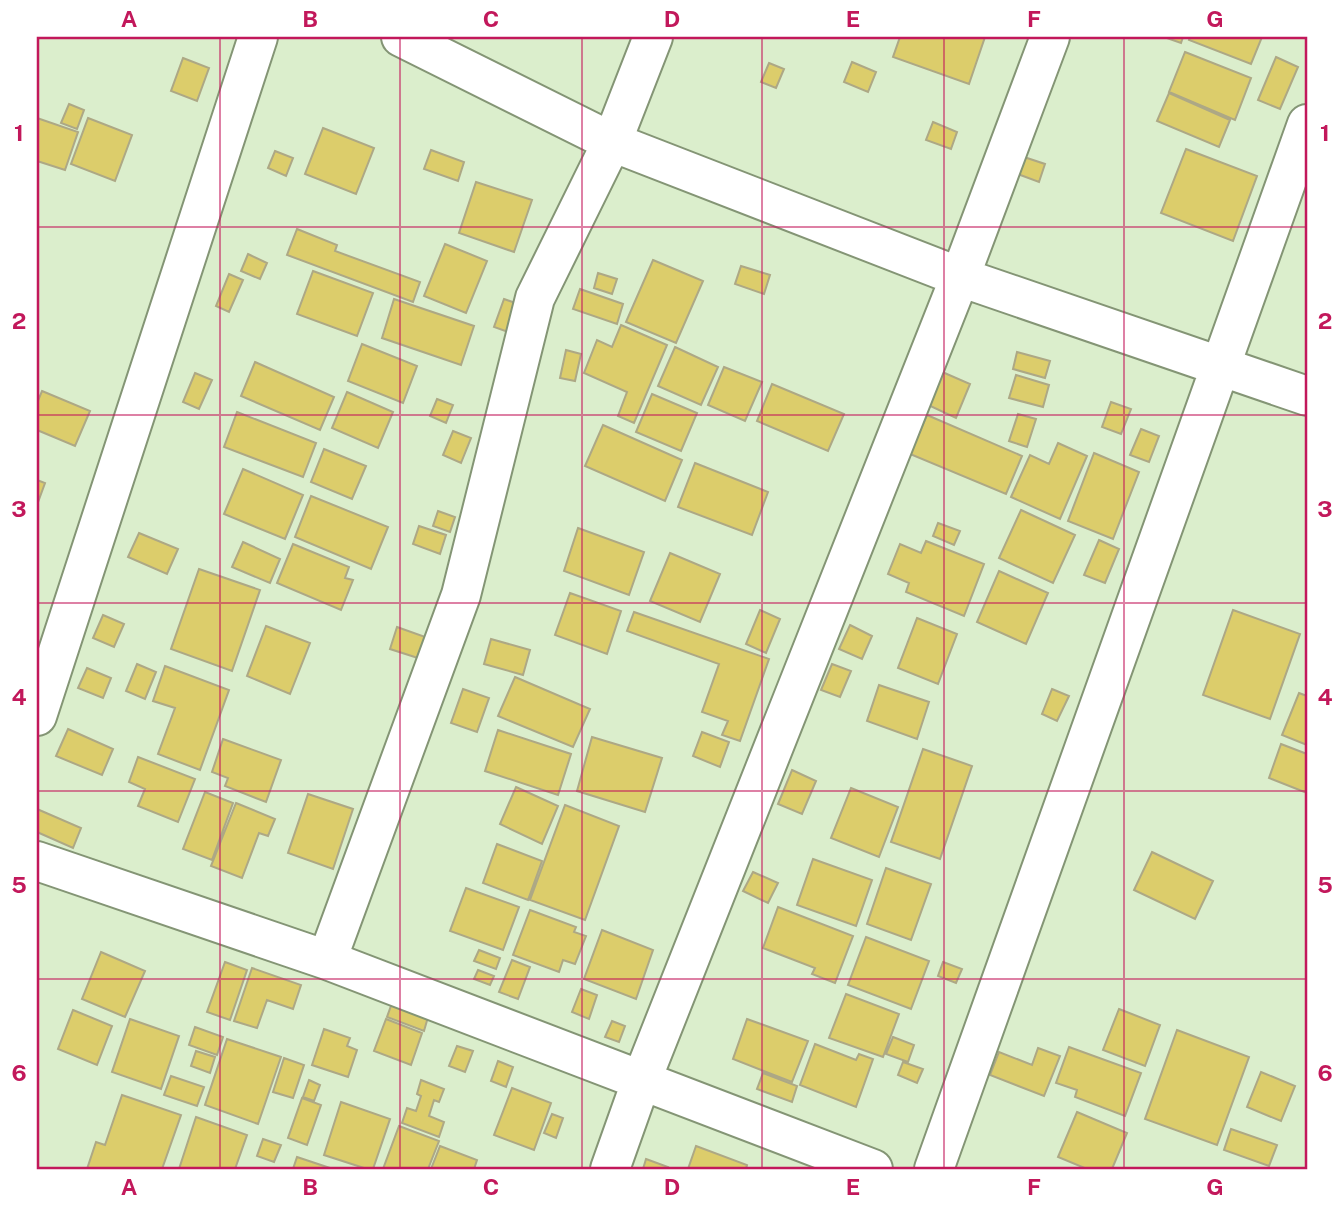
<svg xmlns="http://www.w3.org/2000/svg" width="1344" height="1206" viewBox="0 0 1344 1206" font-family="'Public Sans',sans-serif">
<rect width="100%" height="100%" fill="#dbeecc"/>
<path fill="#dccd6b" stroke="#ada885" stroke-width="2" d="M900,37H985L969,84L893,57Z
M1164,37H1183L1181,43Z
M1190,37H1262L1251,64L1189,40Z
M1185,52L1251,78L1235,120L1169,92Z
M1276,57L1298,67L1280,109L1258,100Z
M183,58L209,68L197,101L171,91Z
M852,62L876,72L868,92L844,82Z
M769,63L784,69L776,88L761,82Z
M1169,93L1230,120L1219,147L1157,121Z
M69,104L84,110L77,129L61,123Z
M37,118L78,132L65,170L37,161Z
M88,118L132,135L115,181L71,164Z
M933,122L957,132L951,149L926,140Z
M323,128L374,148L356,194L305,174Z
M1186,149L1257,176L1233,241L1161,213Z
M431,150L464,162L458,181L424,169Z
M275,151L293,158L286,176L268,168Z
M1021,156L1045,164L1039,182L1015,173Z
M476,182L532,200L514,252L459,233Z
M297,229L337,245L335,251L420,282L413,302L287,255Z
M445,244L487,261L466,313L424,296Z
M248,254L267,263L260,279L241,271Z
M653,260L703,281L676,343L626,322Z
M741,266L770,275L764,294L735,284Z
M313,271L373,293L357,336L297,314Z
M598,273L617,279L612,294L594,288Z
M229,274L243,280L229,312L216,306Z
M580,289L623,304L617,324L573,309Z
M394,299L474,326L461,365L382,338Z
M504,299L524,306L514,334L494,327Z
M621,325L667,345L634,423L618,416L627,392L584,373L597,340L612,347Z
M362,344L417,366L403,403L348,381Z
M675,347L718,367L701,405L658,386Z
M566,350L581,354L575,381L560,378Z
M1017,352L1050,361L1045,378L1013,369Z
M255,362L334,397L320,430L241,396Z
M724,367L762,382L745,421L708,405Z
M940,371L970,384L956,418L926,404Z
M195,373L212,380L199,409L183,402Z
M1016,375L1049,385L1043,407L1009,398Z
M772,384L844,414L828,451L757,421Z
M42,391L90,411L75,446L37,430V403Z
M347,392L393,412L378,448L332,428Z
M652,394L697,413L681,451L636,432Z
M437,399L453,405L446,423L430,416Z
M1111,402L1131,409L1121,434L1102,427Z
M237,412L316,443L303,477L224,447Z
M1018,414L1036,419L1027,447L1009,441Z
M927,415L1022,456L1006,494L910,454Z
M603,425L682,460L665,501L585,466Z
M1141,429L1159,436L1149,462L1130,455Z
M453,431L471,438L461,463L443,455Z
M1058,443L1087,456L1060,519L1011,497L1030,455L1049,464Z
M324,449L366,466L352,499L311,482Z
M1094,453L1139,472L1113,539L1068,521Z
M695,463L768,492L752,535L678,507Z
M243,469L303,495L285,539L224,514Z
M37,480L45,483L37,505Z
M311,496L388,527L371,569L295,537Z
M1021,510L1075,535L1053,583L999,558Z
M438,511L455,517L450,532L433,526Z
M938,523L960,531L954,545L933,536Z
M419,526L446,535L440,554L413,544Z
M578,528L644,552L629,595L564,571Z
M139,533L178,549L167,574L128,557Z
M1099,540L1119,549L1105,583L1084,575Z
M926,541L984,564L964,616L906,592L909,583L888,574L900,544L921,553Z
M243,542L280,559L270,583L232,567Z
M293,544L349,567L345,578L353,580L341,610L277,583Z
M670,553L720,574L700,622L650,601Z
M199,569L260,590L232,671L171,649Z
M999,571L1048,593L1026,644L977,622Z
M570,593L621,611L607,654L555,635Z
M760,610L780,619L766,653L746,644Z
M1233,610L1300,634L1270,719L1203,695Z
M634,612L769,659L740,741L722,735L728,721L702,712L719,664L627,631Z
M103,615L124,624L114,647L93,638Z
M917,618L957,634L938,684L898,668Z
M850,625L872,636L862,659L839,649Z
M266,626L310,643L290,694L247,676Z
M397,627L431,639L424,660L390,649Z
M491,639L530,650L523,675L484,664Z
M137,664L156,672L145,699L126,691Z
M832,664L851,671L840,697L821,690Z
M165,666L229,690L200,770L158,754L175,708L153,701Z
M87,668L111,678L103,698L78,688Z
M515,677L590,709L573,747L498,716Z
M879,685L929,702L917,739L867,721Z
M463,689L489,698L477,732L451,723Z
M1052,689L1069,696L1057,721L1042,714Z
M1299,693L1307,696V745L1282,735Z
M68,729L113,749L102,775L56,756Z
M498,730L571,754L558,795L485,771Z
M702,732L729,742L720,767L693,756Z
M592,737L662,758L645,812L577,791Z
M223,739L281,760L266,802L225,786L228,778L212,772Z
M1281,744L1307,754V793L1269,778Z
M923,749L972,766L940,859L891,842Z
M138,757L195,779L178,822L138,806L145,789L129,782Z
M792,770L816,781L802,814L778,804Z
M516,787L558,806L542,844L500,824Z
M851,788L898,807L879,857L831,838Z
M205,792L233,803L212,860L183,849Z
M308,794L353,809L333,869L288,853Z
M236,803L275,819L268,836L259,833L242,878L211,866Z
M565,805L619,826L585,920L530,900Z
M37,809L81,828L73,848L37,832Z
M497,844L542,861L528,900L483,883Z
M1152,852L1213,881L1195,919L1134,890Z
M813,859L872,880L856,926L797,905Z
M886,868L931,884L911,940L867,924Z
M753,872L778,883L768,903L743,891Z
M466,888L519,907L503,950L450,931Z
M778,907L853,936L835,983L812,974L815,968L763,948Z
M530,910L576,927L574,932L586,936L575,964L563,960L559,972L513,955Z
M602,930L653,950L636,999L584,979Z
M866,937L929,961L911,1009L848,985Z
M479,950L500,958L496,969L474,961Z
M101,952L145,971L125,1017L82,999Z
M512,960L530,967L518,999L499,992Z
M225,962L247,970L230,1020L207,1012Z
M943,962L962,969L956,983L938,976Z
M252,968L301,985L293,1009L267,1000L257,1028L234,1021Z
M478,970L494,976L490,985L474,979Z
M581,989L597,995L589,1019L572,1012Z
M846,994L899,1014L883,1057L829,1038Z
M392,1003L428,1017L424,1031L387,1017Z
M1119,1009L1160,1025L1145,1066L1103,1050Z
M73,1010L112,1026L97,1065L58,1049Z
M130,1019L179,1036L161,1089L112,1072Z
M386,1019L422,1033L411,1065L374,1051Z
M747,1019L808,1041L792,1082L733,1059Z
M612,1021L625,1026L619,1042L605,1037Z
M195,1027L223,1037L217,1055L189,1045Z
M324,1029L350,1038L347,1046L357,1050L348,1077L312,1065Z
M1177,1030L1249,1057L1217,1145L1145,1119Z
M893,1037L914,1045L908,1062L886,1054Z
M227,1039L281,1057L258,1124L205,1105Z
M815,1044L856,1060L859,1054L873,1059L856,1107L800,1085Z
M457,1046L473,1051L465,1072L449,1066Z
M1069,1047L1141,1073L1125,1116L1075,1097L1077,1090L1056,1083Z
M1038,1048L1060,1056L1044,1096L990,1075L999,1052L1032,1065Z
M196,1051L215,1057L210,1073L191,1066Z
M284,1058L304,1065L293,1098L273,1092Z
M498,1061L513,1067L506,1087L491,1081Z
M903,1062L923,1069L917,1083L898,1075Z
M1261,1072L1295,1086L1281,1121L1247,1107Z
M763,1073L797,1086L792,1102L757,1089Z
M171,1076L204,1087L197,1106L164,1095Z
M309,1080L320,1085L314,1101L303,1097Z
M421,1080L444,1089L439,1102L434,1100L429,1116L444,1122L439,1137L402,1123L407,1108L416,1111L421,1096L417,1094Z
M512,1088L551,1103L534,1150L494,1135Z
M122,1095L181,1115L162,1169H87L96,1142L105,1145Z
M302,1098L321,1105L307,1145L288,1138Z
M341,1102L390,1119L373,1169H367L324,1155Z
M1077,1112L1127,1133L1112,1169H1087L1058,1157Z
M552,1114L563,1118L556,1138L544,1133Z
M196,1117L247,1135L235,1169H179Z
M399,1126L439,1141L428,1169H383Z
M1231,1129L1277,1145L1269,1166L1224,1150Z
M263,1139L281,1145L274,1162L257,1156Z
M440,1146L477,1160L474,1169H431Z
M696,1146L747,1165L746,1169H688Z
M297,1157L333,1169H293Z
M646,1159L668,1167L667,1169H643Z"/>
<g fill="none" stroke-linecap="round" stroke-linejoin="round">
<g stroke="#849575" stroke-width="42">
<path id="street" d="M401,37L612,142L960,277L1307,396
M37,716L258,37
M37,861L327,960L873,1169
M327,960L461,595L535,298L612,142L653,37
M610,1169L642,1079L960,277L1050,37
M934,1169L1307,124"/>
</g>
<use href="#street" stroke="#fff" stroke-width="38"/>
</g>
<path fill="none" stroke="#c2185b" stroke-width="2" stroke-opacity="0.55" d="M220,37V1169M400,37V1169M582,37V1169M762,37V1169M944,37V1169M1124,37V1169M37,227H1307M37,415H1307M37,603H1307M37,791H1307M37,979H1307"/>
<rect width="1344" height="1206" fill="none" stroke="#ffffff" stroke-width="77"/>
<rect x="38" y="38" width="1268" height="1130" fill="none" stroke="#c2185b" stroke-width="2.5"/>
<g font-size="23" text-anchor="middle" font-weight="bold" fill="#c2185b">
<text x="129" y="27">A</text>
<text x="310" y="27">B</text>
<text x="491" y="27">C</text>
<text x="672" y="27">D</text>
<text x="853" y="27">E</text>
<text x="1034" y="27">F</text>
<text x="1215" y="27">G</text>
<text x="19" y="141">1</text>
<text x="1325" y="141">1</text>
<text x="19" y="329">2</text>
<text x="1325" y="329">2</text>
<text x="19" y="517">3</text>
<text x="1325" y="517">3</text>
<text x="19" y="705">4</text>
<text x="1325" y="705">4</text>
<text x="19" y="893">5</text>
<text x="1325" y="893">5</text>
<text x="19" y="1081">6</text>
<text x="1325" y="1081">6</text>
<text x="129" y="1195">A</text>
<text x="310" y="1195">B</text>
<text x="491" y="1195">C</text>
<text x="672" y="1195">D</text>
<text x="853" y="1195">E</text>
<text x="1034" y="1195">F</text>
<text x="1215" y="1195">G</text>
</g>
</svg>
